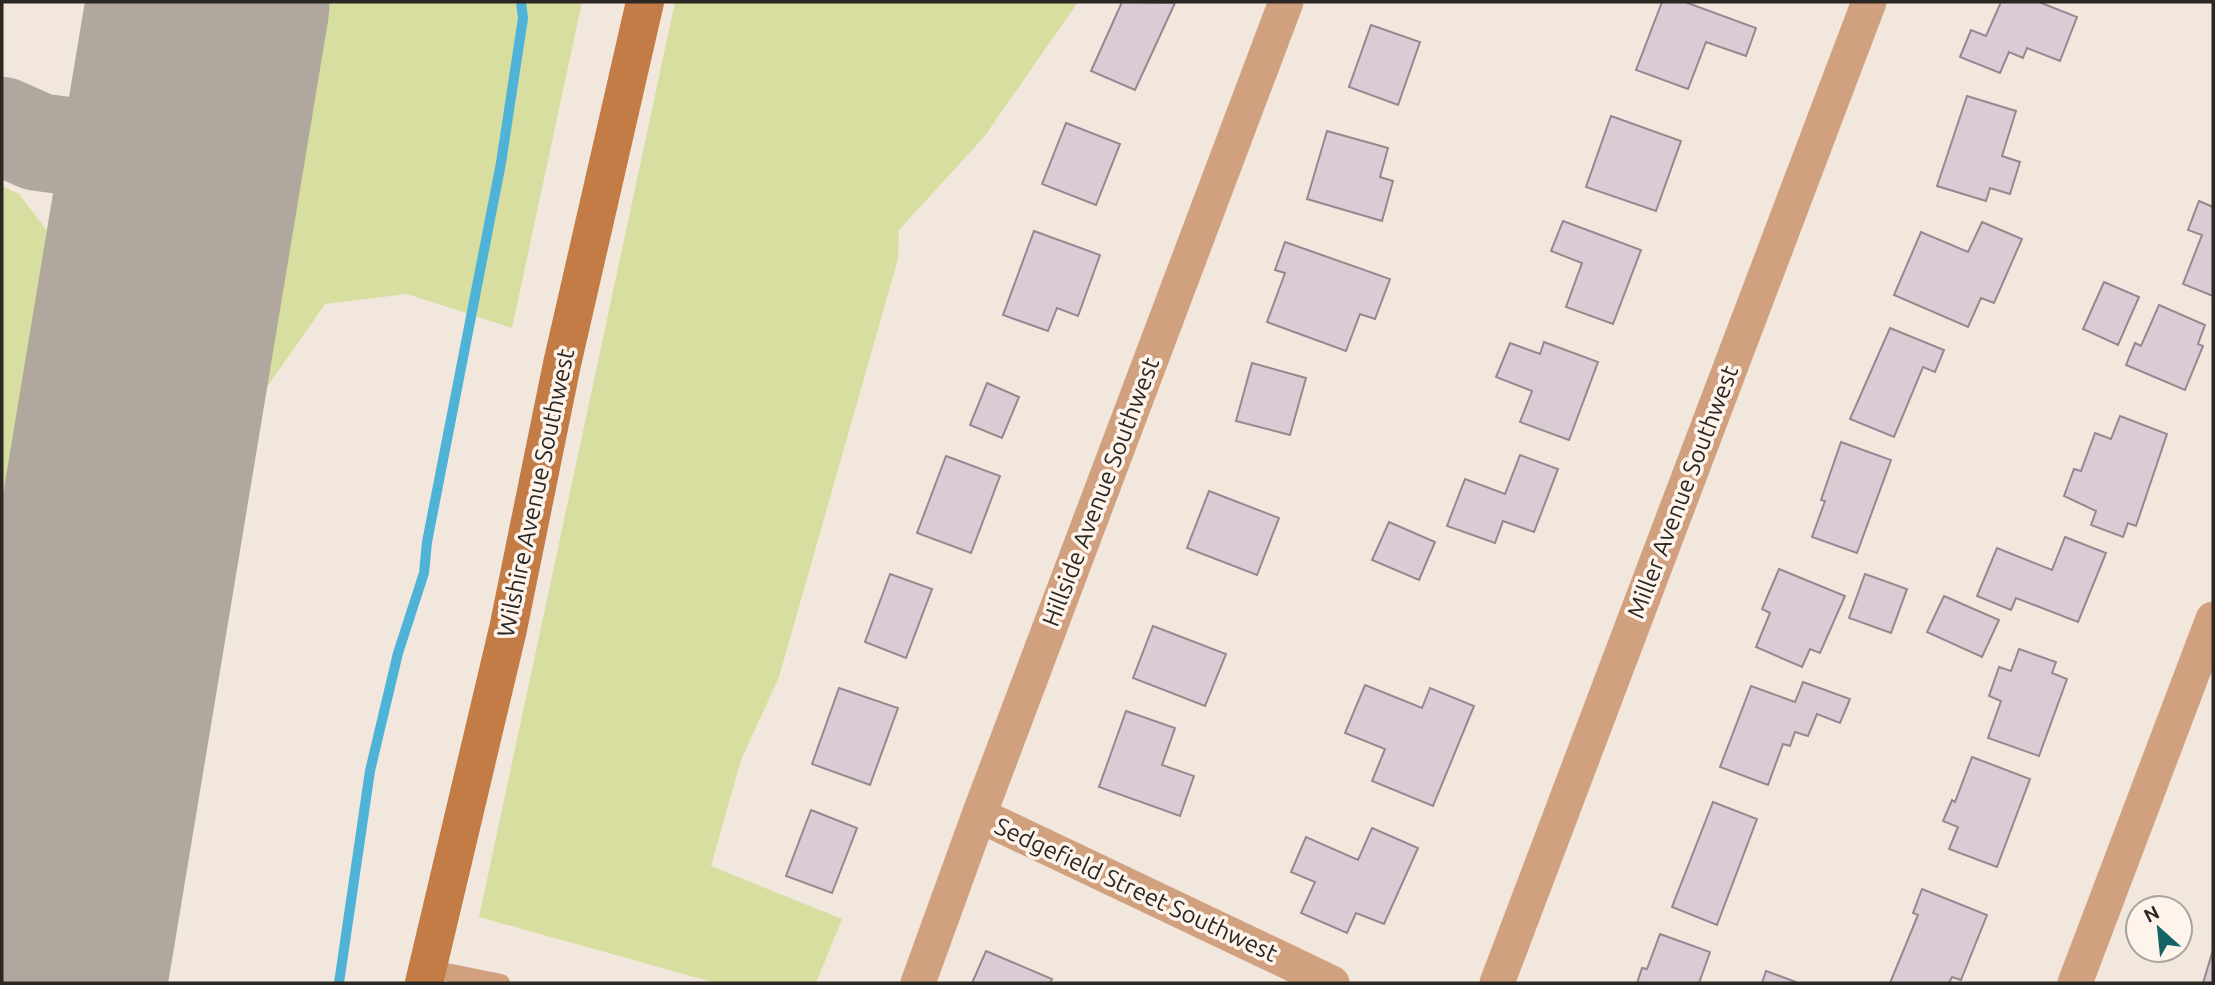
<svg xmlns="http://www.w3.org/2000/svg" width="2215" height="985" viewBox="0 0 2215 985" font-family="Ubuntu,sans-serif">
<rect width="100%" height="100%" fill="#f2e7dd"/>
<path fill="#d8de9f" d="M289,2H582L512,328L407,294L325,304L233,436L198,534L213,365L255,208Z
M675,2H1078L984,137L899,230L898,259L779,677L741,760L711,866L842,919L816,983H716L479,917Z
M2,186L19,194L74,266L2,729Z"/>
<g fill="none" stroke-linecap="round" stroke-linejoin="round">
<path stroke="#4eb3d6" stroke-width="10" d="M339,983L370,771L398,653L424,573L427,542L501,163L523,18L521,2"/>
<path stroke="#b0a89f" stroke-width="98" d="M2,126L38,142L182,161"/>
<path stroke="#b0a89f" stroke-width="243" d="M45,983L208,2"/>
</g>
<path fill="#d9ccd4" stroke="#958890" stroke-width="2" d="M1122,2L1175,3L1135,90L1091,71Z
M1662,2H1685L1756,28L1746,56L1706,42L1688,89L1636,70Z
M2001,2H2039L2077,17L2060,61L2027,48L2023,58L2009,52L2000,73L1960,57L1971,30L1986,36Z
M1371,25L1420,42L1398,105L1349,87Z
M1967,96L2016,111L2002,156L2020,162L2010,194L1990,188L1986,201L1937,186Z
M1611,116L1681,141L1656,211L1586,187Z
M1066,123L1120,144L1096,205L1042,184Z
M1327,131L1388,148L1380,177L1393,181L1382,221L1307,199Z
M2199,201L2213,207V296L2183,284L2202,235L2188,230Z
M1563,221L1641,250L1613,324L1566,307L1582,263L1551,251Z
M1982,222L2022,239L1994,303L1981,298L1968,327L1894,295L1921,232L1968,252Z
M1034,231L1100,255L1078,316L1057,308L1048,331L1003,315Z
M1285,242L1390,279L1375,319L1360,314L1346,351L1267,322L1285,273L1275,270Z
M2104,282L2139,297L2118,345L2083,329Z
M2159,305L2205,325L2198,344L2203,346L2185,390L2126,365L2135,343L2141,346Z
M1890,328L1944,350L1935,372L1923,367L1894,437L1850,419Z
M1544,342L1598,362L1569,440L1520,422L1532,391L1496,377L1510,343L1540,354Z
M1252,363L1306,378L1290,435L1236,421Z
M987,383L1019,397L1002,438L970,425Z
M2120,416L2167,434L2136,526L2128,523L2123,537L2091,525L2096,511L2064,496L2074,469L2081,471L2095,433L2111,439Z
M1841,442L1891,460L1857,553L1812,537L1825,501L1821,500Z
M1520,455L1558,469L1534,532L1503,521L1495,543L1447,526L1465,479L1505,494Z
M946,456L1000,476L971,553L917,533Z
M1209,491L1279,518L1257,575L1187,548Z
M1389,522L1435,542L1419,580L1372,560Z
M2065,537L2106,553L2078,622L2016,598L2011,610L1977,596L1997,548L2052,570Z
M1779,569L1845,596L1820,653L1810,649L1802,667L1756,647L1770,613L1762,609Z
M890,574L932,589L906,658L865,642Z
M1865,574L1907,589L1891,633L1849,618Z
M1944,596L1999,620L1982,657L1927,632Z
M1153,626L1226,654L1205,706L1133,678Z
M2019,649L2056,662L2052,673L2067,679L2039,756L1988,738L2001,701L1989,696L1999,667L2011,671Z
M1803,682L1850,699L1840,723L1817,714L1808,736L1795,732L1790,746L1783,744L1768,785L1720,767L1751,686L1795,702Z
M1365,685L1422,708L1430,688L1474,706L1433,806L1372,781L1385,749L1345,733Z
M839,688L898,708L870,785L812,764Z
M1126,711L1175,728L1162,765L1194,776L1180,816L1099,787Z
M1972,757L2030,779L1997,867L1949,849L1958,827L1943,821L1952,800L1955,802Z
M1713,802L1757,819L1717,925L1672,907Z
M811,810L857,828L832,893L786,876Z
M1372,828L1418,848L1384,924L1356,913L1347,933L1301,913L1315,882L1291,872L1306,837L1358,860Z
M1922,889L1987,915L1961,980L1952,977L1949,983H1890L1918,915L1913,913Z
M1660,934L1710,952L1699,983H1637L1642,968L1647,969Z
M2213,950V983H2203Z
M986,951L1052,979L1050,983H972Z
M1766,971L1796,982V983H1762Z"/>
<g fill="none" stroke-linecap="round" stroke-linejoin="round">
<path stroke="#d1a17f" stroke-width="18" d="M427,968L501,983"/>
<path stroke="#d1a17f" stroke-width="35" d="M979,815L1332,983
M918,983L979,815L1286,2
M1497,983L1869,2
M2075,983L2213,619"/>
<path stroke="#c37c46" stroke-width="38" d="M424,983L508,629L562,364L645,2"/>
</g>
<g text-anchor="middle" stroke-width="7" stroke-linejoin="round" paint-order="stroke">
<g font-size="24" fill="#2b2723" stroke="#fef4ec">
<text transform="translate(1101 492) rotate(-69)" y="8">Hillside Avenue Southwest</text>
<text transform="translate(1683 492) rotate(-69)" y="8">Miller Avenue Southwest</text>
<text transform="translate(536 493) rotate(-78)" y="8">Wilshire Avenue Southwest</text>
<text transform="translate(1136 890) rotate(25)" y="8">Sedgefield Street Southwest</text>
</g>
</g>
<rect width="2215" height="985" fill="none" stroke="#2b2723" stroke-width="7"/>
<g transform="translate(2159 929) rotate(333)"><circle r="33" fill="#fef4ec" stroke="#aaa29c" stroke-width="2"/>
<path d="M0-5L12 26L0 18L-12 26Z" fill="#146465"/>
<text y="-10" font-size="19" font-weight="bold" text-anchor="middle" fill="#2b2723">N</text>
</g>
</svg>
